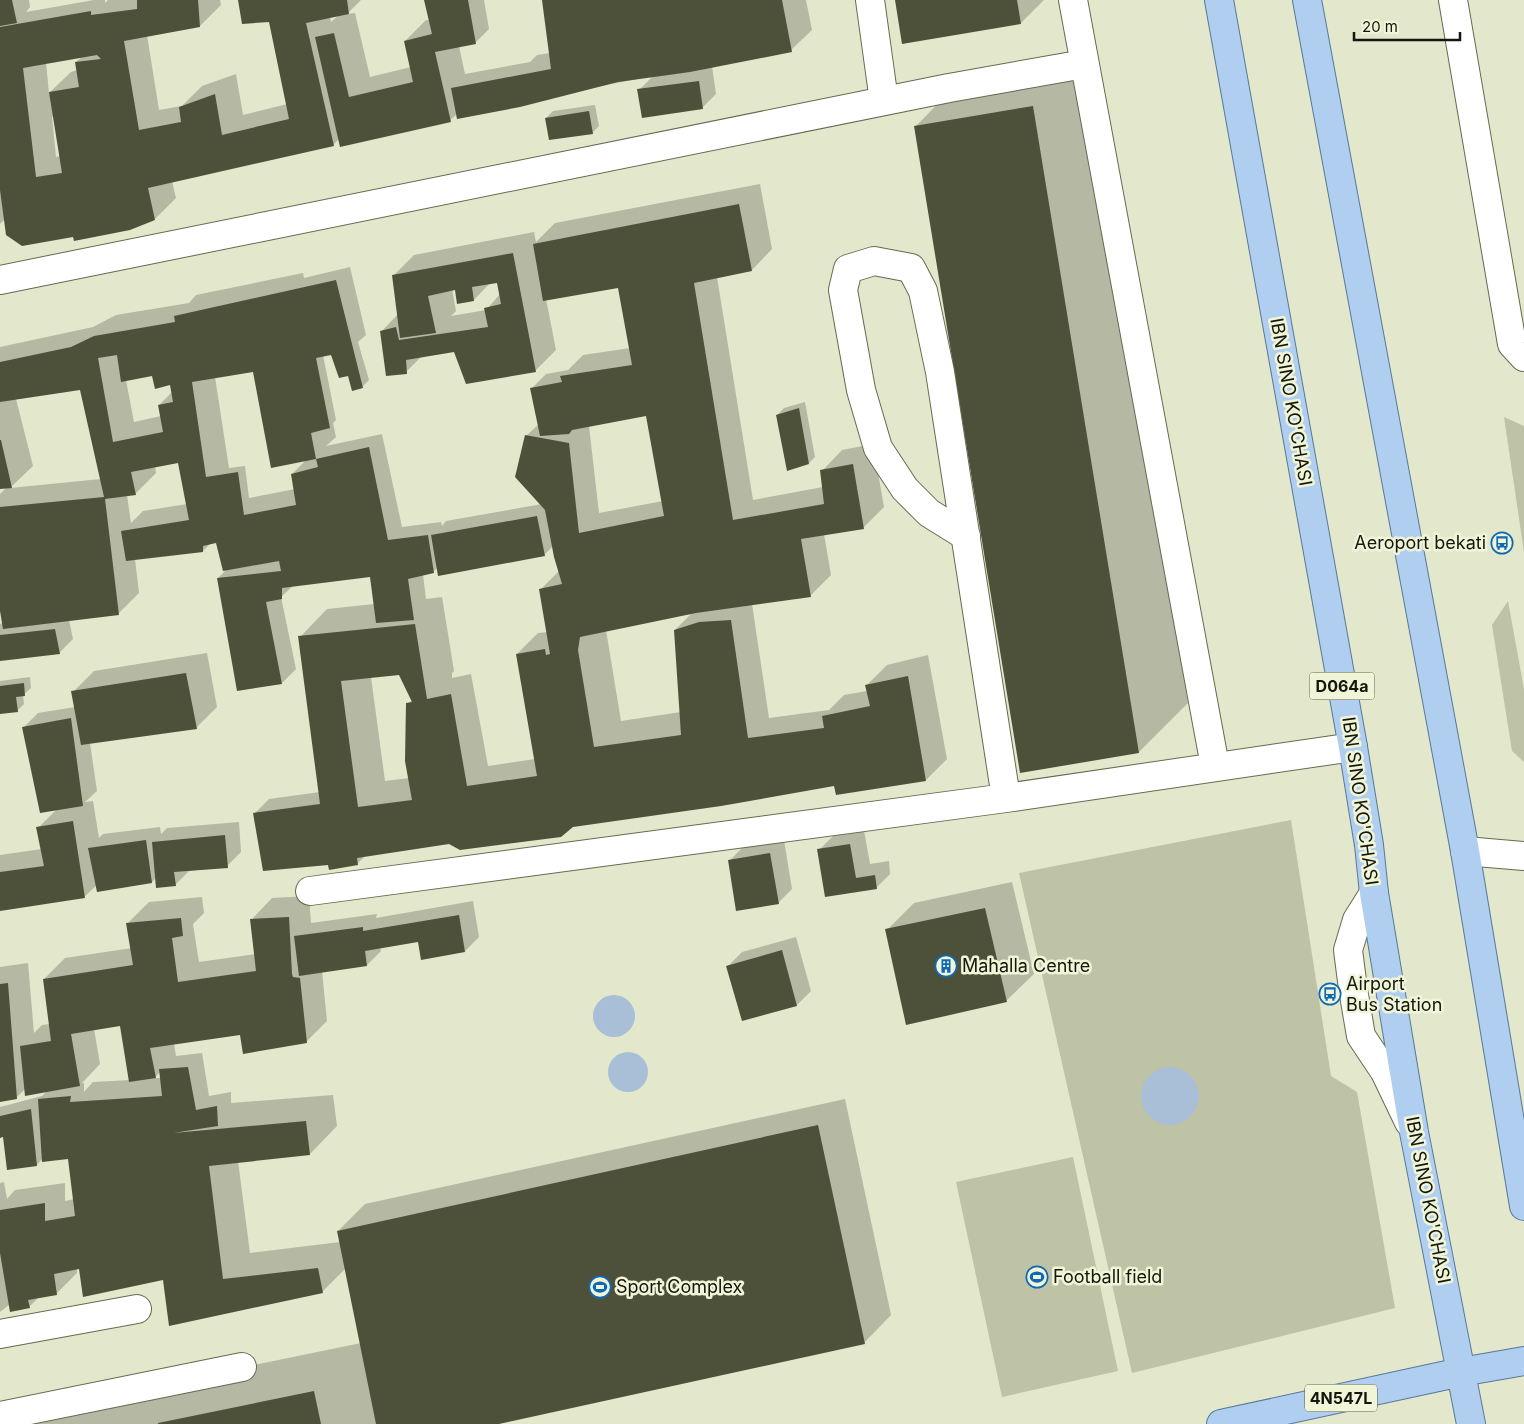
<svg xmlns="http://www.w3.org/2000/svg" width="1524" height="1424" viewBox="0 0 1524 1424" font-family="Inter,sans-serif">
<rect width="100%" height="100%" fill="#e3e7cb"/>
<path fill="#bec3a5" d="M1504,417L1524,426V552Z
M1508,601L1524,689V762L1512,751L1492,625Z
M1291,820L1331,1076L1357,1092L1395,1308L1132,1373L1019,873Z
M1073,1157L1118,1371L1002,1397L956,1182Z"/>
<path fill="#a9bfd8" d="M593 1016a21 21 0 1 1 42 0a21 21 0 1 1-42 0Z
M608 1072a20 20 0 1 1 40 0a20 20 0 1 1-40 0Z
M1141 1096a29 29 0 1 1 58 0a29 29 0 1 1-58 0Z"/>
<path fill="#0003" fill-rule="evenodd" d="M0,0H29L30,7L26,12L94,0H105V3L108,0H220L221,5L200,26L147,35L159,110L182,106L202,86L236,74L243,115L287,104L270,21L239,0H361L347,14L355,13L370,77L411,67L405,41L426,20H430L425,0H484L489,29L475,43L459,46L465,74L530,62L537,55L550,53L544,0H806L812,30L791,50L712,66L716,94L702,108L639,90L653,76L457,114L450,120L339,139L333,145L172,181L176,198L155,219L74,236L5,219L0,224ZM339,15L331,22L330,17ZM83,56L76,62L77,70L71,72L49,93L46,62ZM54,116L60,156L56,157L52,117Z
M896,0H1044L1021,23Z
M1081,58L1188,703L1139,752L916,126L964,77Z
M595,105L599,126L592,133L546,118L553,111Z
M760,184L772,249L752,270L717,277L753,500L823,487L822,471L842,450L873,444L884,507L863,528L824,534L831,575L810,596L752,604L769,718L829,710L844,695L867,691L866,686L887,665L928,655L947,759L926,780L835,784L366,855L357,864H329L255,813L269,799L320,792L300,637L327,609L374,604L371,575L294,585L281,597L296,669L282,683L218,578L227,569L217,541L211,543L203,551L135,559L139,593L118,614L69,620L73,639L59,653L0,660V624L3,623L0,603V494L7,487L0,488V347L93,327L116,315L189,303L196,295L303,273L304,278L350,267L366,335L358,342L369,380L362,387L348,374L336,352L323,355L336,420L333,423L336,437L326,446L382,434L402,527L441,522L442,526L446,521L542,504L526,436L539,424L532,388L546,374L568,370L583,355L630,348L619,287L546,299L556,350L535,371L455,351L422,356L406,372L381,332L398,314L393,276L414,255L534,232L536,242L555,223ZM498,281L500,294L486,310L451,316L456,311L452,289L456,288L474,300L491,282ZM254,371L307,459L292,474L295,489L249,498L245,466L229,468L215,377ZM153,375L171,384L172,392L159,405L161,416L134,422L126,380ZM81,388L101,479L10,488L33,466L16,399ZM647,415L663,501L599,513L589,426ZM179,461L187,504L143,511L131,523L127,495L135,494L156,473L155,466ZM553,546L559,571L541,589L548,632L538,633L517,654L535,759L488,766L471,674L452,678V673L454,671L442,597L426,599L423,574L433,572L438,567L544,555ZM693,612L675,630L681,712L621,721L606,630ZM400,674L412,700L408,704L409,778L385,781L371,677Z
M805,402L815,457L809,463L777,415L784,408Z
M207,653L217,707L196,728L90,743L97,791L85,802L93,801L99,838L103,834L160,827L161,834L167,828L239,822L241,852L227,866L189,871L175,885L156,878L152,882L97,885L84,897L0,910V855L42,849L38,828L57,809L24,727L38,713L75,707L73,692L94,671Z
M30,677L31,688L23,695L24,704L17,711L0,713V681Z
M864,830L870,864L889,861L890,874L876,888L826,896L819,850L833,836Z
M784,840L792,889L778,903L729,861L743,847Z
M1012,882L1034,974L1006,1001L887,930L914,903Z
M309,896L311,923L377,914L376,918L473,901L479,937L465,951L419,941L380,947L381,951L367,965L322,971L327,1021L306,1042L241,1034L174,1044L176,1056L202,1053L209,1096L231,1092V1103L333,1095L337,1126L310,1154L238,1161L250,1253L340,1242L338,1231L365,1204L845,1099L891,1315L864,1343L494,1424H0V1417L361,1343L346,1268L322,1292L164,1279L80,1268L77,1269V1273L56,1294L39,1297L29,1307L10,1304L0,1312V1183L4,1182L7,1199L15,1190L65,1183V1201L74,1199L69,1157L43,1158L37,1165L8,1169L4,1136H0V1107L42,1096L47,1091L26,1088L16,1098L0,1101V967L28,963L34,1033L42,1025L50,1024L44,979L65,958L132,948L128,923L149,902L202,897L204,913L193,924L199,962L256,954L252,919L272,898ZM121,1025L130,1080L93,1082L84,1092V1083H82L100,1064L94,1029ZM160,1072L161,1078H154Z
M796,937L811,991L797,1005L728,966L742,952Z"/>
<path fill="#4d5139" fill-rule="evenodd" d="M0,0H12L17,23L0,26Z
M137,0H198L200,27L124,41L139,130L181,122L179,107L215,94L222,135L289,119L269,22L242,24L238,0H347L349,14L306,23L334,146L148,188L155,220L130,230L74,241L73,237L22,246L6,235L0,190V27L91,11V15L137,9ZM97,55L101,59L75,62L79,87L49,92L62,173L36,177L23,68Z
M424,0H468L476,44L435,52L451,122L340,147L315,37L334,33L349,97L413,82L404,41L432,34Z
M542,0H782L792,52L690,72L618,82L520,107L457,119L451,88L551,69Z
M895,0H1017L1021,24L902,44Z
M699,81L703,109L642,118L637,89Z
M1033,106L1139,753L1020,773L914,126Z
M589,111L593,134L549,140L545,118Z
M739,204L752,271L694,283L733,520L824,504L820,470L853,464L864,529L801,539L811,597L696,613L580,637L578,650L594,747L681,735L674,630L699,622L731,620L748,738L824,728L822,716L870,706L865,685L908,676L926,781L836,795L834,786L721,806L573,827L561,837L460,850L449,844L357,858L358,865L329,870L328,865L263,871L253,813L320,804L298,636L415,624L427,699L451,694L467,786L537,776L516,654L545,649L546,655L550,654L539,589L562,584L554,557L545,510L515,477L525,435L569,443L579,533L664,516L646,416L572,430L569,434L540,436L530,388L562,382L560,376L632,365L618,288L543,301L533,244ZM399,675L412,702L406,703L405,761L412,800L358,807L341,681Z
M513,253L536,372L466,384L454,352L406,360L407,374L386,376L380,331L396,327L399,340L488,327L484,308L501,304L497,283L472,287L474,301L457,304L455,290L428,296L436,333L400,338L392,275Z
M336,280L363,388L352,391L348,376L339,378L331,355L316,358L330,428L311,433L316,459L271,468L253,372L192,382L206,477L238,472L244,515L296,505L291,474L318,467L316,459L369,447L388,540L428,535L434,573L408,579L414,620L376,623L370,577L282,588V599L266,602L282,684L237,691L217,578L281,571L279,561L223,571L216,543L203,546V552L126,561L121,531L189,520L178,463L131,472L136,495L105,499L119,615L3,629L0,611V507L104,497L80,390L0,402V362L71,347L94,336L175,322L174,316ZM117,355L121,382L152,376L155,389L170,385L173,402L158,405L163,432L113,442L98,358Z
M799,408L809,464L787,471L776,415Z
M0,440H1L12,488L0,489Z
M537,516L545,556L438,576L431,535Z
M55,629L60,654L0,661V635Z
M186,673L197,729L81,745L71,691Z
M24,683L25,696L16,697L18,712L0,714V686Z
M71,718L83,806L40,813L22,727Z
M73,821L85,898L0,911V872L44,866L36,827Z
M225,835L228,868L174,872L176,886L156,888L152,842Z
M146,840L152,883L97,892L88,848Z
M850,844L856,878L875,875L877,889L825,897L817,849Z
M770,853L779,904L736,911L728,860Z
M985,908L1007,1002L906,1025L885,929Z
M459,915L465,952L421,960L418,942L365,951L367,966L299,976L294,936L363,927V931Z
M289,917L292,974L293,977L300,978L307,1043L243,1054L240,1035L150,1048L156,1078L129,1082L120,1026L71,1034L80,1086L25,1096L20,1046L51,1041L43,979L133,965L126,923L181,918L183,936L172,938L178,982L256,971L250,919Z
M782,950L797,1006L742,1021L726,966Z
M8,983L17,1099L0,1102V984Z
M188,1067L196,1110L217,1106L218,1126L173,1133L306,1121L310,1155L209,1166L223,1279L318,1268L323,1293L169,1326L163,1280L83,1297L79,1269L54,1274L57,1295L28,1300L30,1308L10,1312L0,1253V1210L45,1203V1221L75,1216L68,1159L42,1162L38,1099L71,1096L70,1102L162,1096L159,1069Z
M31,1109L37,1166L7,1170L3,1137L0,1138V1116Z
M818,1125L865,1344L499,1424H376L337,1231Z
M314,1391L321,1424H158V1423Z"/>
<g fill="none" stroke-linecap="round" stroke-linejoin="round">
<g stroke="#666a51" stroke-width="30">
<path id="minor" d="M870,0L884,101
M1073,0L1215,766
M1453,0L1512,344L1524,357
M0,280L949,88L1084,64
M966,536L929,513L905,489L878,448L861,390L843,290L848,269L874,261L911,268L923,291L940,372L1006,798
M1465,851L1524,856
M310,891L1006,798L1353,747
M1374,893L1357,920L1348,950L1353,989L1361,1036L1385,1072L1409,1122
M0,1334L137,1309
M0,1416L242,1367"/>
</g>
<g stroke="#577898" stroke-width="30">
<path id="major" d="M1219,0L1353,747L1369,845L1374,893L1414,1132L1471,1424
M1307,0L1465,851L1524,1206
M1221,1424L1461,1372L1524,1361"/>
</g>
<use href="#minor" stroke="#fff" stroke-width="28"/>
<use href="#major" stroke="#b0ceef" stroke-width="28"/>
</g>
<defs>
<g id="bus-ring" transform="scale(1.125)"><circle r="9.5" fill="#f0f5d8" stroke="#0f68b5" stroke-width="1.5"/><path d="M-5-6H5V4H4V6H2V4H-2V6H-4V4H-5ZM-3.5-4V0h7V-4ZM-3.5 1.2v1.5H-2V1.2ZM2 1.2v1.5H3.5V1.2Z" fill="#0f68b5"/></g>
<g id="building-ring" transform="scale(1.125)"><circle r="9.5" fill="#f0f5d8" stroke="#0f68b5" stroke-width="1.5"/><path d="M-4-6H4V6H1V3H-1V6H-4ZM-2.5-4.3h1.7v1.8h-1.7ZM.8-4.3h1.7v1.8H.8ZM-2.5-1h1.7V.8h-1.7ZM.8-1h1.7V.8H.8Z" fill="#0f68b5"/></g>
<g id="stadium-ring" transform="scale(1.125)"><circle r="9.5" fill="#f0f5d8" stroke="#0f68b5" stroke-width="1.5"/><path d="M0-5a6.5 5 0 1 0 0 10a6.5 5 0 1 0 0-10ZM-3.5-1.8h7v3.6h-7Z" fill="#0f68b5"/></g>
</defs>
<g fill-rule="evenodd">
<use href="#bus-ring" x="1502" y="543"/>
<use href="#building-ring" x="946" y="966"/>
<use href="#bus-ring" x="1330" y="994"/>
<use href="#stadium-ring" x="1037" y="1277"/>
<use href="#stadium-ring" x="600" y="1287"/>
</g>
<g text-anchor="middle" stroke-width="5" stroke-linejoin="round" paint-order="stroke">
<g fill="#f0f5d8" stroke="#575949" stroke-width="1">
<rect x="1309.5" y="672.5" width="65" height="27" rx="4"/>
<rect x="1305" y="1384.5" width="72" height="27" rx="4"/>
</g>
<g font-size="16" font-weight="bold" fill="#15160c">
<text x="1342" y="692">D064a</text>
<text x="1341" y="1404">4N547L</text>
</g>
<g font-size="18" fill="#15160c" stroke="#f0f5d8">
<text transform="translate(1291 402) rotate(80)" y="6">IBN SINO KO'CHASI</text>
<text transform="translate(1360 801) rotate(82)" y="6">IBN SINO KO'CHASI</text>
<text transform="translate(1428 1200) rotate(79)" y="6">IBN SINO KO'CHASI</text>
</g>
<g font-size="18" fill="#15160c" stroke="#f0f5d8" text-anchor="start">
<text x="1486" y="549" text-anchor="end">Aeroport bekati</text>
<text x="962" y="972">Mahalla Centre</text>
<text x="1346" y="990">Airport<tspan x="1346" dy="21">Bus Station</tspan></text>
<text x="1053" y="1283">Football field</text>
<text x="616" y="1293">Sport Complex</text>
</g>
</g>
<path d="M1354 32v8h106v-8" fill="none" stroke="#15160c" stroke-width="2.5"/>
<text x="1362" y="32" font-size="15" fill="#15160c" stroke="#f0f5d8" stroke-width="4" paint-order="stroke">20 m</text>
</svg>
